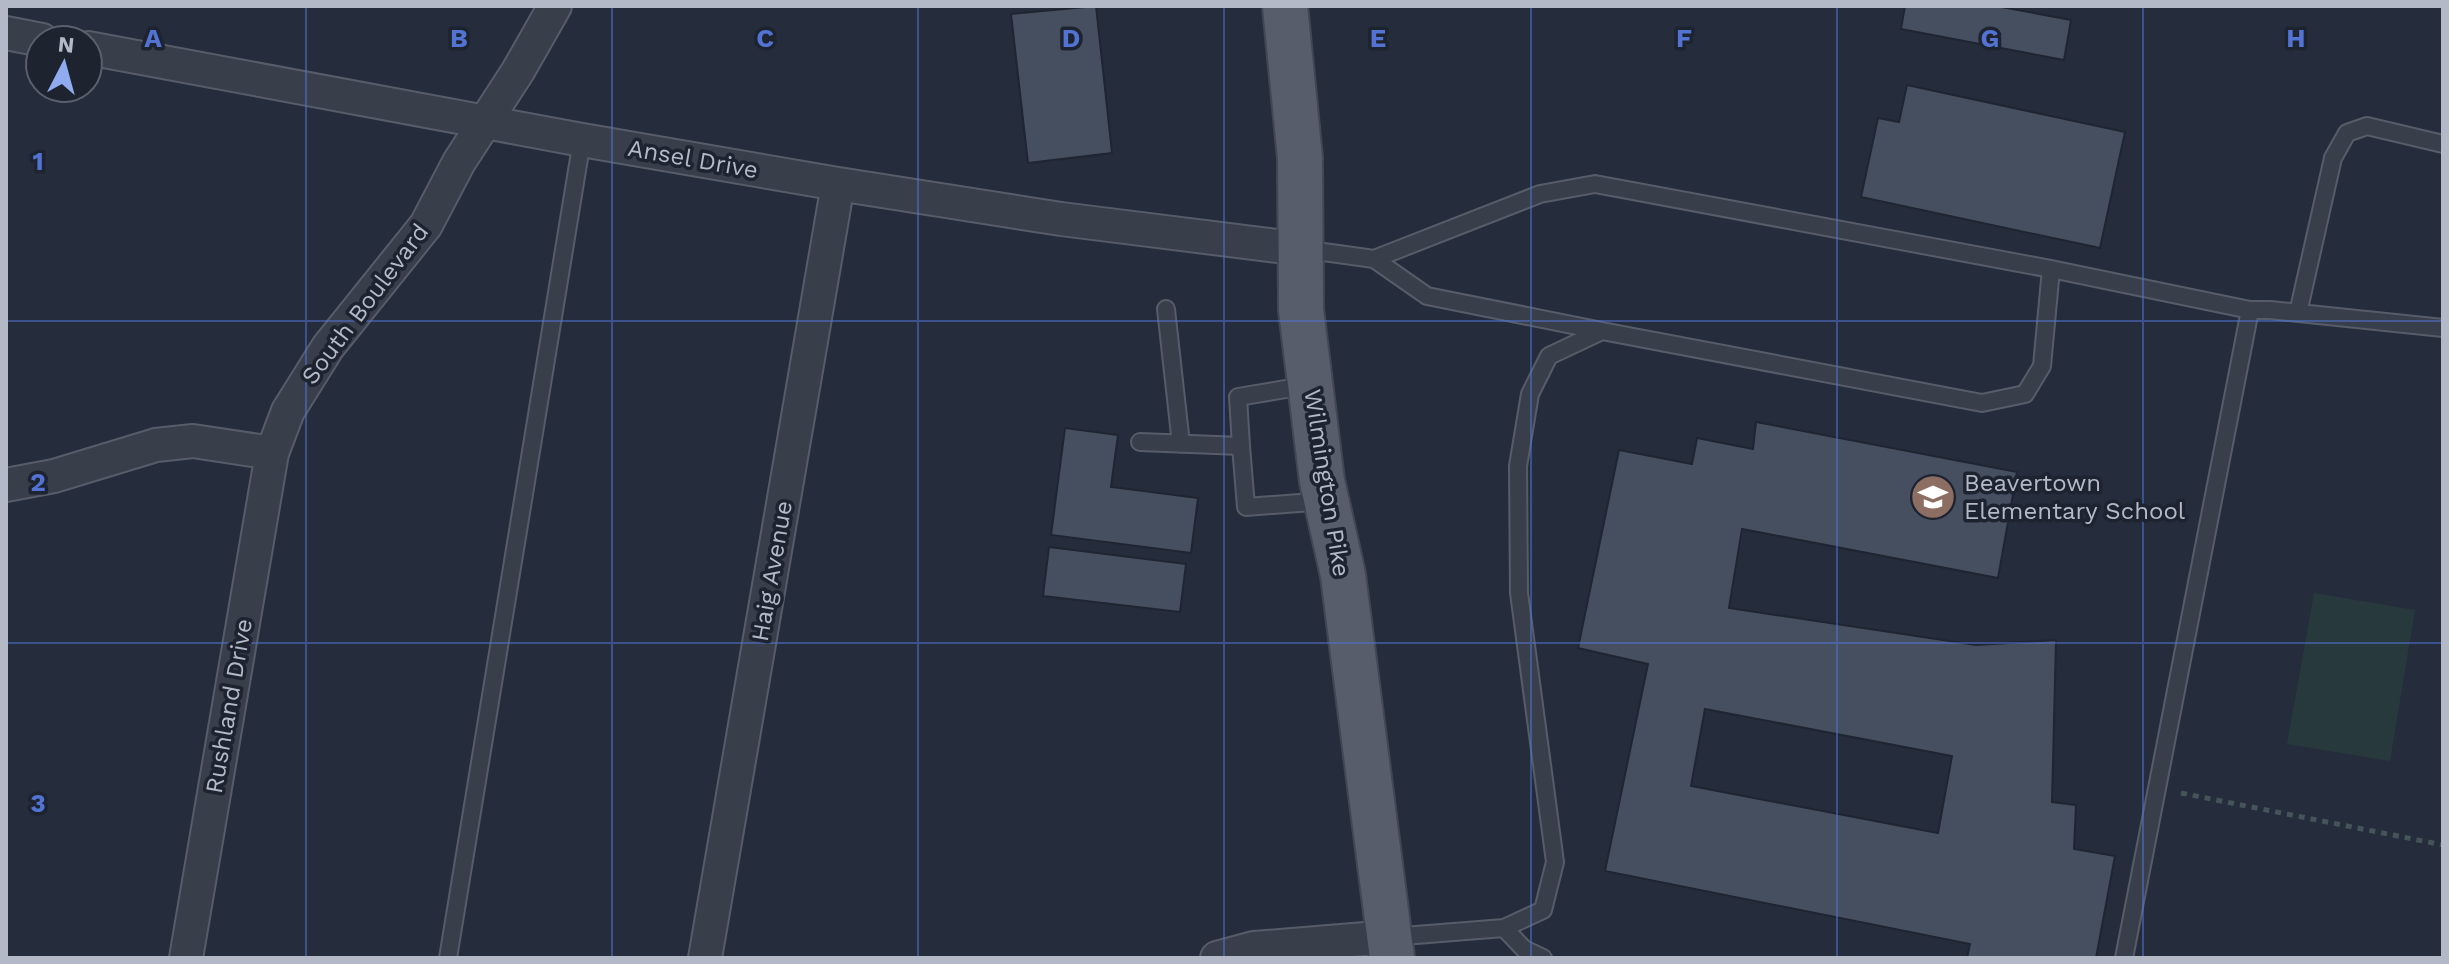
<svg xmlns="http://www.w3.org/2000/svg" width="2449" height="964" viewBox="0 0 2449 964" font-family="'Work Sans',sans-serif">
<rect width="100%" height="100%" fill="#252c3b"/>
<path fill="#28393d" d="M2314,593L2415,610L2390,761L2287,744Z"/>
<path fill="#464f60" stroke="#202532" stroke-width="2" fill-rule="evenodd" d="M1096,6L1112,153L1028,163L1011,14Z
M1905,6H1996L2071,20L2064,60L1901,29Z
M1907,85L2125,132L2100,248L1861,197L1878,118L1899,122Z
M1756,422L2017,472L1998,578L1742,529L1729,608L1976,645L2056,640L2052,802L2076,805L2074,849L2115,856L2096,958H1967L1970,944L1605,871L1648,664L1578,648L1619,450L1692,464L1697,438L1753,449ZM1705,709L1952,756L1938,833L1691,786Z
M1065,428L1118,435L1111,487L1198,498L1191,553L1051,535Z
M1049,547L1186,564L1180,612L1043,596Z"/>
<g fill="none" stroke-linecap="round" stroke-linejoin="round">
<g stroke="#575c69" stroke-width="20">
<path id="service" d="M1302,249L1374,259L1540,194L1595,184L2051,269L2250,310H2270L2443,328
M1374,259L1427,296L1602,331L1982,403L2025,394L2042,366L2051,269
M1166,309L1181,444
M2298,313L2333,158L2347,133L2367,126L2443,144
M1140,442L1241,446L1246,507L1325,501
M1241,446L1238,397L1310,385
M1504,928L1524,949L1543,958
M1391,937L1504,928L1543,910L1555,862L1519,593L1518,466L1530,394L1549,356L1602,331
M448,958L582,140
M2124,958L2250,310"/>
</g>
<g stroke="#575c69" stroke-width="36">
<path id="minor" d="M6,33L42,40
M88,48L582,140L838,184L1061,219L1301,249
M6,485L54,476L156,445L193,441L272,453
M186,958L272,453L288,411L328,347L426,225L459,162L518,71L555,6
M705,958L838,184
M1217,958L1254,948L1389,937"/>
</g>
<g stroke="#424754" stroke-width="48">
<path id="primary" d="M1285,6L1300,158L1301,310L1322,481L1343,575L1392,958"/>
</g>
<path stroke="#455459" stroke-width="5" stroke-dasharray="6 6" stroke-linecap="butt" d="M2181,793L2443,845"/>
<use href="#service" stroke="#393e4b" stroke-width="16"/>
<use href="#minor" stroke="#393e4b" stroke-width="32"/>
<use href="#primary" stroke="#575d6b" stroke-width="44"/>
</g>
<path fill="none" stroke="#5273d2" stroke-width="2" stroke-opacity="0.55" d="M306,6V958M612,6V958M918,6V958M1224,6V958M1531,6V958M1837,6V958M2143,6V958M6,321H2443M6,643H2443"/>
<defs>
<g id="school-disc" transform="scale(2.3)"><circle r="9.5" fill="#8d6e63" stroke="#1e2330"/><path d="M0-5L7-2L0 1L-7-2ZM-4 1L0 2.5L4 1V4Q0 6-4 4Z" fill="#fff"/></g>
</defs>
<g fill-rule="evenodd">
<use href="#school-disc" x="1933" y="497"/>
</g>
<g text-anchor="middle" stroke-width="7" stroke-linejoin="round" paint-order="stroke">
<g font-size="24" fill="#b4b9c7" stroke="#1e2330">
<text transform="translate(693 159) rotate(10)" y="8">Ansel Drive</text>
<text transform="translate(365 304) rotate(-53)" y="8">South Boulevard</text>
<text transform="translate(1327 483) rotate(81)" y="8">Wilmington Pike</text>
<text transform="translate(772 571) rotate(-80)" y="8">Haig Avenue</text>
<text transform="translate(229 706) rotate(-80)" y="8">Rushland Drive</text>
</g>
<g font-size="24" fill="#b4b9c7" stroke="#1e2330" text-anchor="start">
<text x="1964" y="491">Beavertown<tspan x="1964" dy="28">Elementary School</tspan></text>
</g>
</g>
<g font-size="26" text-anchor="middle" font-weight="bold" fill="#5273d2" stroke="#1e2330" stroke-width="7" stroke-linejoin="round" paint-order="stroke">
<text x="153" y="47">A</text>
<text x="459" y="47">B</text>
<text x="765" y="47">C</text>
<text x="1071" y="47">D</text>
<text x="1378" y="47">E</text>
<text x="1684" y="47">F</text>
<text x="1990" y="47">G</text>
<text x="2296" y="47">H</text>
<text x="38" y="170">1</text>
<text x="38" y="491">2</text>
<text x="38" y="812">3</text>
</g>
<rect width="2449" height="964" fill="none" stroke="#b4b9c7" stroke-width="16"/>
<g transform="translate(64 64) rotate(6)"><circle r="38" fill="#1e2330" stroke="#5a5f6c" stroke-width="2"/>
<path d="M0-6L14 30L0 20L-14 30Z" fill="#90abf0"/>
<text y="-12" font-size="22" font-weight="bold" text-anchor="middle" fill="#b4b9c7">N</text>
</g>
</svg>
